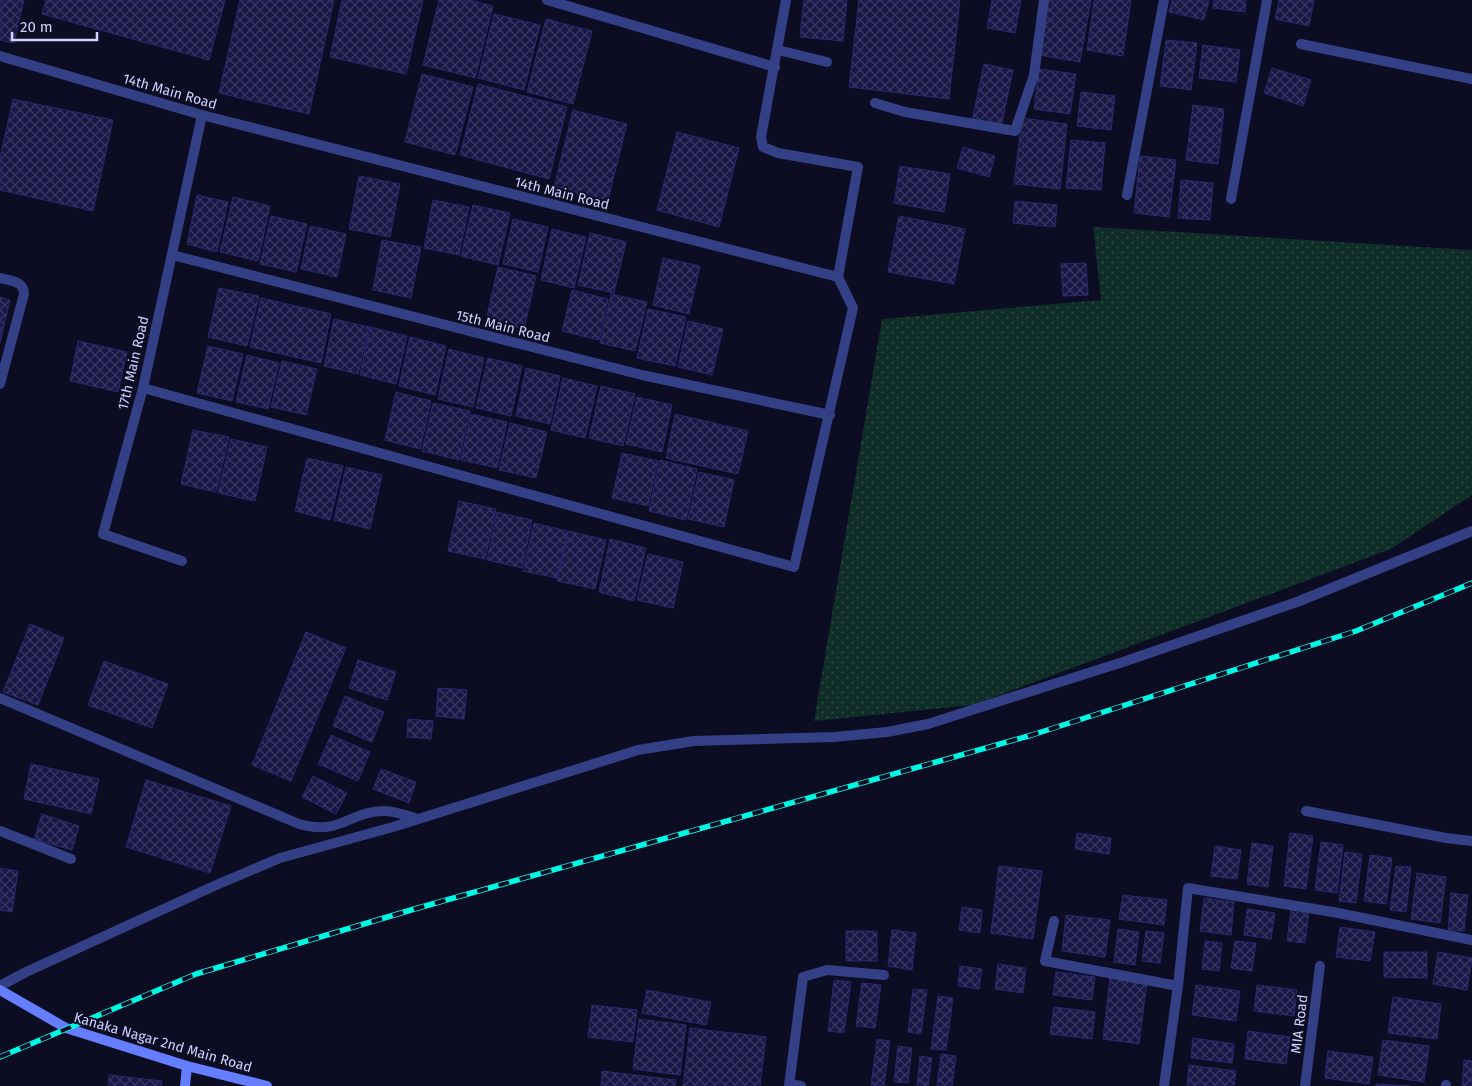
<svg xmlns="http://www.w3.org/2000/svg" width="1472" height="1086" viewBox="0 0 1472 1086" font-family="'Fira Sans',sans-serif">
<defs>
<pattern id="grass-dots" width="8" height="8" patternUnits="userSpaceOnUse" patternTransform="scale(1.25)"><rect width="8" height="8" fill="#0f2e27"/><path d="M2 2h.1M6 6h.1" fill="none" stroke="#314b47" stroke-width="1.8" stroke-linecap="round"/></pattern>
<pattern id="building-cross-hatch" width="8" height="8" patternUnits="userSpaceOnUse" patternTransform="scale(1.25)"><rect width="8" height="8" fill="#181745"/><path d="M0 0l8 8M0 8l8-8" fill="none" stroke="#383861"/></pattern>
</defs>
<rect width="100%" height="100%" fill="#0c0c23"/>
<path fill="url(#grass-dots)" d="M1093,227L1472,250V495L1391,549L973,705L814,721L882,319L1101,300Z"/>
<path fill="url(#building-cross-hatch)" stroke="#292873" d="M0,0H24L14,43L0,40Z
M46,0H225L209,60L42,14Z
M240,0H334L309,114L219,93Z
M342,0H423L406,74L330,57Z
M439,0H470L493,6L475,78L423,65Z
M804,0H847L843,41L800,37Z
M859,0H960L949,99L849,87Z
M992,0H1021L1015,33L987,28Z
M1048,0H1091L1080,62L1039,55Z
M1094,0H1131L1123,56L1087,50Z
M1172,0H1209L1204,20L1169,12Z
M1214,0H1246L1245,12L1213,8Z
M1279,0H1314L1309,26L1275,19Z
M494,14L540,25L524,90L478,78Z
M546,19L592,31L573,104L527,92Z
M1166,40L1197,43L1191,90L1160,86Z
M1203,45L1240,50L1236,82L1199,78Z
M984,64L1013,70L1001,127L972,121Z
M1272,68L1311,80L1303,106L1264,93Z
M1039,69L1076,74L1070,114L1034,109Z
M422,74L473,87L455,155L405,142Z
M478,84L567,107L549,179L460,155Z
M1081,92L1115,96L1111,130L1077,126Z
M13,99L113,120L93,211L0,190V158Z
M1193,105L1224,109L1218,164L1186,160Z
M573,110L627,124L608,200L554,187Z
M1022,118L1067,124L1060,189L1014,184Z
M677,132L739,148L719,227L657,210Z
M1071,140L1105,143L1101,190L1066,188Z
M963,147L995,156L989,177L957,168Z
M1140,156L1176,160L1169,217L1134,213Z
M900,166L950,174L944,212L894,203Z
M359,176L400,184L390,237L349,229Z
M1181,180L1213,183L1210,220L1178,218Z
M197,195L228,202L217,252L187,244Z
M233,197L270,206L258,261L220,252Z
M433,200L469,207L459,255L424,248Z
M1015,201L1057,205L1055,227L1013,223Z
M473,205L510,213L498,265L461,256Z
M271,216L307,224L296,272L260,264Z
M899,216L965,229L954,284L888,272Z
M513,219L548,227L538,272L503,264Z
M310,226L346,234L337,277L301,269Z
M552,229L586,237L574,288L541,280Z
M590,233L626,242L614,293L578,285Z
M382,240L421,247L411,298L373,290Z
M663,258L700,266L689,314L653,305Z
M1086,263L1088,295L1063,296L1061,264Z
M498,267L536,276L524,329L486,320Z
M219,288L259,296L247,346L208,337Z
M572,290L608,299L599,340L562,331Z
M611,294L647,302L635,351L600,343Z
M0,297L10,300L0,343Z
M261,298L331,314L321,363L250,347Z
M648,309L686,317L675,366L637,358Z
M334,319L369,327L358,374L324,366Z
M688,321L723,329L712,375L678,367Z
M370,327L407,336L396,384L360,375Z
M410,337L446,346L435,395L399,386Z
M78,341L127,352L118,392L70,381Z
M208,346L243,354L232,401L197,393Z
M449,349L484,358L473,407L438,399Z
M247,355L279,363L268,409L236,402Z
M488,358L522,366L511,416L476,408Z
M282,361L317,369L306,415L271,407Z
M526,368L560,376L550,424L516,416Z
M563,378L597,386L585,438L551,430Z
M601,386L635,394L623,446L589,438Z
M396,392L431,401L420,449L385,440Z
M637,397L672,405L662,452L626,444Z
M433,403L470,411L459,460L422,451Z
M471,414L507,422L497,468L461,460Z
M675,414L748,431L738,474L666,458Z
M510,423L547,432L536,478L499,470Z
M193,430L229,437L216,492L181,484Z
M231,439L267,447L255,501L218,493Z
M622,453L658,461L648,506L612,498Z
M307,458L343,466L330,520L295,511Z
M660,460L697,469L686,520L649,511Z
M346,467L382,475L370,529L334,520Z
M699,472L734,480L724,527L688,519Z
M459,501L496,509L485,559L448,551Z
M497,512L532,520L522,568L487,560Z
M534,523L567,531L557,578L523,571Z
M568,531L606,540L595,589L557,581Z
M610,539L646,548L634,601L599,592Z
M648,554L683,562L673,608L637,600Z
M30,624L64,638L38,705L3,692Z
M306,632L346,648L291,781L252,765Z
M358,660L396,672L387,700L349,688Z
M104,661L168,684L152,728L88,705Z
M438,688L467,690L464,719L436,716Z
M345,696L384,712L372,742L333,726Z
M408,719L433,721L431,739L407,737Z
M331,735L370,752L358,781L318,764Z
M31,764L99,779L91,814L24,799Z
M381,769L416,782L409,803L373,789Z
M313,776L347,793L336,814L302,797Z
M146,780L231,806L210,873L126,847Z
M42,814L79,826L72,850L34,839Z
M1077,833L1111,838L1109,854L1075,849Z
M1290,833L1313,836L1306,889L1284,886Z
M1321,842L1343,845L1337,893L1315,890Z
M1252,843L1273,846L1268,887L1247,884Z
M1215,846L1241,850L1237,879L1211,876Z
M1345,852L1362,854L1356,903L1339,901Z
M1370,855L1392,858L1386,904L1364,901Z
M999,866L1042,871L1033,939L991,933Z
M1396,866L1411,867L1406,912L1390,910Z
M0,868L18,871L12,912L0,910Z
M1417,873L1446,877L1440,923L1411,919Z
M1451,893L1468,895L1464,931L1448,930Z
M1123,895L1167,900L1164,925L1119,919Z
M1204,898L1234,902L1231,935L1200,931Z
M962,907L982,910L980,933L959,930Z
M1247,909L1275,913L1271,939L1244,935Z
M1291,910L1309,912L1305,943L1287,941Z
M1066,915L1110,920L1105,957L1062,951Z
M1340,927L1375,932L1370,961L1336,957Z
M1118,929L1139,932L1135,965L1114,962Z
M892,930L916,933L912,970L888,966Z
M846,931H877V961H846Z
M1146,931L1164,933L1160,963L1142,961Z
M1205,941L1222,943L1219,971L1202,969Z
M1235,941L1256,943L1252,971L1231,968Z
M1384,952H1427V978L1384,977Z
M1438,952L1472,958L1467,990L1433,984Z
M998,964L1026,968L1023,993L995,989Z
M960,966L982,969L979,989L958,986Z
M1056,972L1095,977L1092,1000L1053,995Z
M1110,977L1147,982L1139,1044L1103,1039Z
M834,980L851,982L844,1033L828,1031Z
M862,983L881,985L875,1028L856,1026Z
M1196,985L1240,991L1236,1021L1192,1015Z
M1257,985L1297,990L1294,1016L1254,1011Z
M913,989L927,990L921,1034L908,1032Z
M647,990L711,1002L706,1025L642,1013Z
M938,996L953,998L946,1050L931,1049Z
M1393,997L1441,1004L1437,1039L1388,1033Z
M592,1005L637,1010L633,1042L588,1037Z
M1054,1007L1095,1012L1092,1039L1050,1034Z
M639,1019L686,1025L680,1075L633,1069Z
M690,1028L766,1037L760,1086H683Z
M1248,1031L1290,1037L1286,1064L1245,1059Z
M1193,1038L1234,1044L1232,1063L1191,1058Z
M877,1039L890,1041L884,1086L871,1085Z
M1383,1040L1429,1046L1424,1082L1378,1075Z
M898,1046L912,1048L908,1083L894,1082Z
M1328,1051L1373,1057L1369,1084L1325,1078Z
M941,1054L956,1056L952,1086H937Z
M920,1056L932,1058L928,1086H917Z
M1464,1060L1472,1061V1086H1462Z
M1189,1065L1236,1071L1234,1086H1187Z
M602,1071L676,1080L675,1086H601Z
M109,1075L162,1081L161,1086H108Z
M1376,1084L1410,1086H1376Z"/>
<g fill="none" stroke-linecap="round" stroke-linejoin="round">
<path stroke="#344085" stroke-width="10" d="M547,0L775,67
M1301,44L1472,79
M778,50L827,62
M0,56L202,115L838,277L858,167L778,153L763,147L761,137L786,0
M875,103L905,112L1015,131L1034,75L1044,0
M1127,195L1164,0
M1231,199L1267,0
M172,255L642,375L830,415
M0,278C11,281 24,281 24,294L0,384
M143,388L794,567L853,308L838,277
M182,561L103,534L143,388L202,115
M0,698L299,824C341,836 349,811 384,811C394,811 405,815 415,818
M1306,811L1446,838L1472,841
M0,831L71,859
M1054,921L1045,961L1178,986
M0,986L26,972L214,886L280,858L393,827L638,750L694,741L834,737L887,732L928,724L1126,661L1297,602L1472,531
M789,1084L801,1086
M789,1086L803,977L827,970L884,975
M1164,1086L1178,986L1188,888L1333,912L1472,940
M1305,1086L1320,966
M1446,1086V1085"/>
<path stroke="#657dff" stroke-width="10" d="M0,990L66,1028L187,1066L267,1086
M185,1086L187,1066"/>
<g stroke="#00f9e5" stroke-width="5.5">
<path id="rail" d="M0,1057L196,974L411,910L1032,735L1356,631L1472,583"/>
</g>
<use href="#rail" stroke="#0c0c23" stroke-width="4" stroke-dasharray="11" stroke-linecap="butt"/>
</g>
<g text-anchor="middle" stroke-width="4" stroke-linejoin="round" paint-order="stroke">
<g font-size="14" fill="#ced2ff" stroke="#0c0c23">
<text transform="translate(170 91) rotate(16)" y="5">14th Main Road</text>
<text transform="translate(562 193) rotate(14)" y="5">14th Main Road</text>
<text transform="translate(503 326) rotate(14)" y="5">15th Main Road</text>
<text transform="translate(133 363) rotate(-77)" y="5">17th Main Road</text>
<text transform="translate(1299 1024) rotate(-83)" y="5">MIA Road</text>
<text transform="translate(163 1042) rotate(16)" y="5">Kanaka Nagar 2nd Main Road</text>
</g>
</g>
<path d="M12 32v8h85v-8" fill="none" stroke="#ced2ff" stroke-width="2.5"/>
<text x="20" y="32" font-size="15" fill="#ced2ff" stroke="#0c0c23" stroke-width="4" paint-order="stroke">20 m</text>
</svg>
